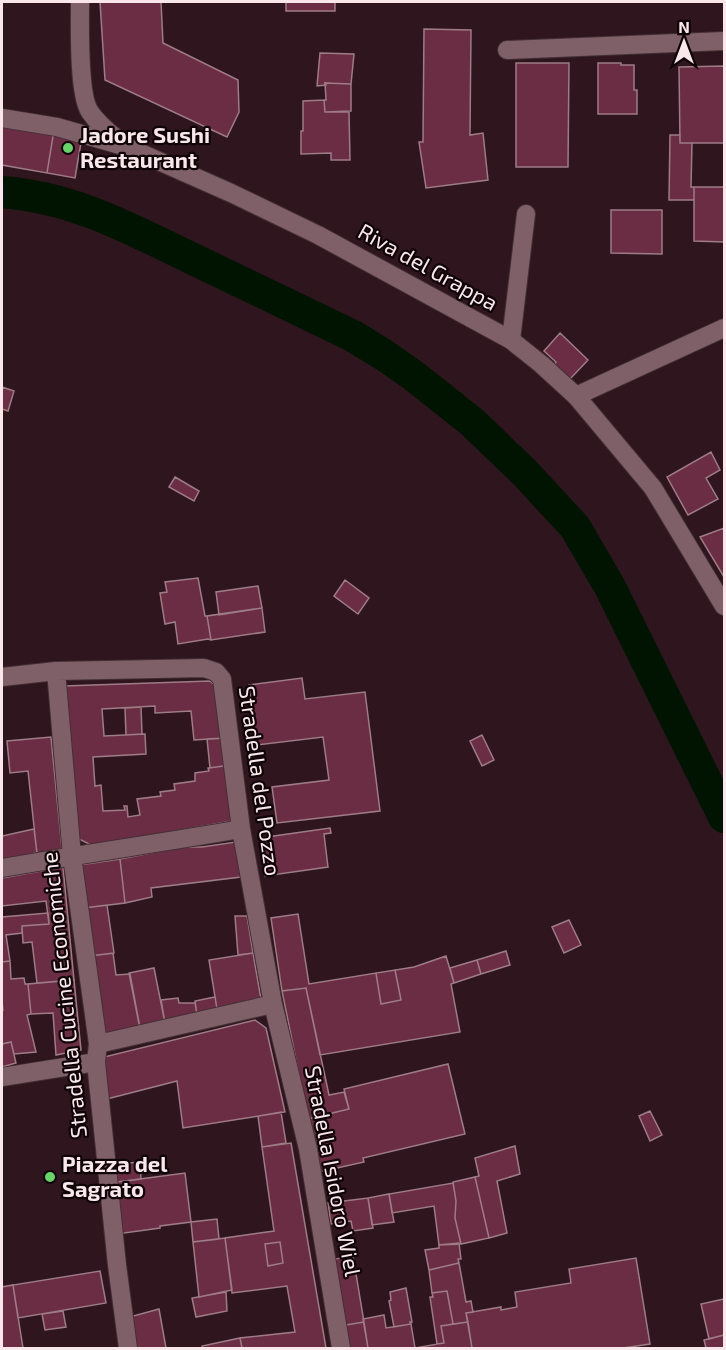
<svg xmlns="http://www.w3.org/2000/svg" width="726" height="1350" viewBox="0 0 726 1350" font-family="'Exo 2',sans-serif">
<rect width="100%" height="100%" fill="#2e151e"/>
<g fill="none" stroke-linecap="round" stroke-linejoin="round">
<path stroke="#001501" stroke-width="32" d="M2,192C72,197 129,228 191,258C245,284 299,310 353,336L384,355L414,376L472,422L525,473L575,527L610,587L724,817"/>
</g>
<path fill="#6b2d43" stroke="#9d7c86" stroke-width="1.5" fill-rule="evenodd" d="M100,2H161L163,43L238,80L239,112L227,137L105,80Z
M286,2H335V11H286Z
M424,29L471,30L470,135L483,133L488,180L426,188L419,142H423Z
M320,53L354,54L351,84L325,83L326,85L317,86Z
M516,63H569L568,167H516Z
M598,63H621V65H634V90H637V114H598Z
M724,66V143H680L679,67Z
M325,83L351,84V111L325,112L324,100H326Z
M324,100L325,112H349L350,160H331V153L301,154V131H303V101Z
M2,121L54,130L47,173L2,165Z
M54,130L82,137L75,178L47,173Z
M670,135H680V143H692L691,187H694V200H669Z
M694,187H724V242L694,241Z
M611,210H662V254L611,253Z
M560,333L588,360L570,379L554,365L556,362L544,351Z
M2,387L14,391L8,411L2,409Z
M711,452L720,470L706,478L718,499L688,515L667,477Z
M175,477L199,491L194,501L169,487Z
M724,528V577L700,537Z
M198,578L205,616H207L211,640L208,639L178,644L175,622L165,624L160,593L167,592L165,582Z
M345,580L369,598L358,614L334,596Z
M258,586L262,608L219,615L216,592Z
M262,608L265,632L211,640L207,616Z
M302,678L305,699L365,692L380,811L277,823L272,787L329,780L323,737L257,745L249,685Z
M210,681L220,690L226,738L194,740L191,711L155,713V706L102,709L104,736L145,734L146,754L93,757L95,786L101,785L103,811L125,810L124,806H127L128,817L140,815L137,799L161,796L160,792L175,790L174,784L195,781V773L209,771L208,768L230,765L232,821L93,846L75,837L64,686Z
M141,707L142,734L126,735L125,708Z
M482,735L494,760L482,766L470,741Z
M51,737L62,849L37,854L28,771L10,773L7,741Z
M226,738L230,765L210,768L207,739Z
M330,828L331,833L324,834L328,867L265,876L260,838Z
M34,829L37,853H34L33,855L2,861V836Z
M236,842L241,877L151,888L152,897L125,903L120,859L181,847H202Z
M120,859L125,903L84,908L79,865Z
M63,867L74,980L37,983L32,942L23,943L22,926L49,924L46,901L2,906V878Z
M107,905L114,953L90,956L84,908Z
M48,913L49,924L22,926V933L6,935L10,961L2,962V917Z
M298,914L309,984L376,973L381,1004L401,1000L395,970L414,967L446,956L454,983L451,984L460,1032L320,1055L306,988L282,991L271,918Z
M235,916H247L253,953L238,955Z
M569,920L581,945L564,953L552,927Z
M506,951L510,965L481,974L477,960Z
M113,953L116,975L130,974L140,1028L102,1035L90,956Z
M253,953L261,999L217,1009L209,960Z
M477,960L481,974L454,983L450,968Z
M10,961L11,979L24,978L25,984H28L31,1014L27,1015L36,1052L14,1054L11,1042L2,1044V1010H3L2,1001V962Z
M154,968L165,1023L140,1029L129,973Z
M395,970L401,1000L381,1004L376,973Z
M74,980L81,1050L56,1055L53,1013L31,1014L28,984Z
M306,988L329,1095L344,1092L349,1109L308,1119L282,991Z
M215,997L217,1009L197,1015L195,1001Z
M178,998L179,1003H195L197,1015L165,1023L161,1000Z
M255,1020L266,1028L285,1112L183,1128L177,1081L103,1100L104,1057Z
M11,1042L16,1063L2,1067V1044Z
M448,1064L465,1134L363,1158L364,1162L319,1172L307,1119L349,1109L344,1089Z
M650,1111L662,1135L650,1141L639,1116Z
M281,1112L286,1143L262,1147L258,1116Z
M291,1143L326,1348H242L240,1338L295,1332L287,1286L232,1293L225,1238L274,1231L262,1147ZM280,1242L283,1263L268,1266L265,1244Z
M515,1146L520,1174L497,1181L507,1233L489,1238L475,1177L479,1176L475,1158Z
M140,1162L141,1179L110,1183L108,1165Z
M185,1173L191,1222L160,1226V1228L117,1234L110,1183Z
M475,1177L489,1238L461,1244L455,1218L456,1201L453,1182Z
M453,1183L456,1201L455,1218L461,1244L439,1245L434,1206L392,1213L389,1194Z
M389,1194L394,1222L372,1225L368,1198Z
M368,1198L373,1228L353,1231L351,1221L331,1224L328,1203Z
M217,1219L219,1239L193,1242L191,1222Z
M225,1238L232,1290L199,1297L193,1242Z
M280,1242L283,1263L268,1266L265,1244Z
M459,1243L461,1259H458L459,1263L429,1270L425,1250L439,1248V1245Z
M353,1256L364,1322L340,1326L329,1260Z
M636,1258L650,1344L623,1348H472L466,1313L501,1307V1310L517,1307L515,1292L571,1283L569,1269Z
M459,1263L466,1302L471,1301L473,1312L466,1313L468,1322L453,1324L447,1291L432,1293L429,1270Z
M100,1271L106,1303L18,1318L13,1285Z
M13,1285L23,1348H2V1287Z
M406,1288L412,1322H410L411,1324L394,1327L389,1301L391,1300L390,1292Z
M447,1291L453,1324L441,1326L444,1343L437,1344L430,1297H433L432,1293Z
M226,1292L227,1311L196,1317L192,1298Z
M724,1299V1335L709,1339L701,1304Z
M159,1309L166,1348H133L126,1318Z
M63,1311L66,1327L45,1330L42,1314Z
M384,1315L386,1328L411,1324L415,1348L444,1343L441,1326L468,1322L472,1348H368L363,1319Z
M364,1322L368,1348H344L340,1326Z
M724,1335V1348H706L704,1340Z
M240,1338L242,1348H202V1346Z"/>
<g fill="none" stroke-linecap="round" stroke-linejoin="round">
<g stroke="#433036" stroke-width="20">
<path id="minor" d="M80,2C80,24 78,95 90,112C100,127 114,136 127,147
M507,50L724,41
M511,340L526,214
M576,396L724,328
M56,671L72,856L98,1044L96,1062L117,1265L128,1348
M2,677L56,671L204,668L216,672L222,679L241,829L273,1004L308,1149L341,1348
M2,868C81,854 161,843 241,829
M98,1044L273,1004
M2,1077L96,1062"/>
</g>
<g stroke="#433036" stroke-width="20">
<path id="tertiary" d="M2,118L57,127L127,147L231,193L318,235L511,340L541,364L576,396L653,488L724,606"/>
</g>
<use href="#minor" stroke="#7f6069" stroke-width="18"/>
<use href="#tertiary" stroke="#7f6069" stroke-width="18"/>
</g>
<g fill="#67d466" stroke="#0f0508" stroke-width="2">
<circle cx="68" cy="148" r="6"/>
<circle cx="50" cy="1177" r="6"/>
</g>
<g text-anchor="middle" stroke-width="4.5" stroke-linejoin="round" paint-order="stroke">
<g font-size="22" font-weight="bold" fill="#f9e7ec" stroke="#0f0508" text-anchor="start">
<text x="80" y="143">Jadore Sushi<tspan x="80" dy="25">Restaurant</tspan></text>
<text x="62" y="1172">Piazza del<tspan x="62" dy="25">Sagrato</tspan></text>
</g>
<g font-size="22" fill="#f9e7ec" stroke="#0f0508">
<text transform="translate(428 267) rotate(29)" y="8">Riva del Grappa</text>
<text transform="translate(260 781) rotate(82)" y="8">Stradella del Pozzo</text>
<text transform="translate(64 995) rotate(-96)" y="8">Stradella Cucine Economiche</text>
<text transform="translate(333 1171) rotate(79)" y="8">Stradella Isidoro Wiel</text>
</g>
</g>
<rect width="726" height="1350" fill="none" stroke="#f9e7ec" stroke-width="6"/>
<g transform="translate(684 42)" stroke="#0f0508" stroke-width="4.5" paint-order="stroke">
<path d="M0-4.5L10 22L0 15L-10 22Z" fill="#f9e7ec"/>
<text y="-9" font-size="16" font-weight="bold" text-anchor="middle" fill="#f9e7ec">N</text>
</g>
</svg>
